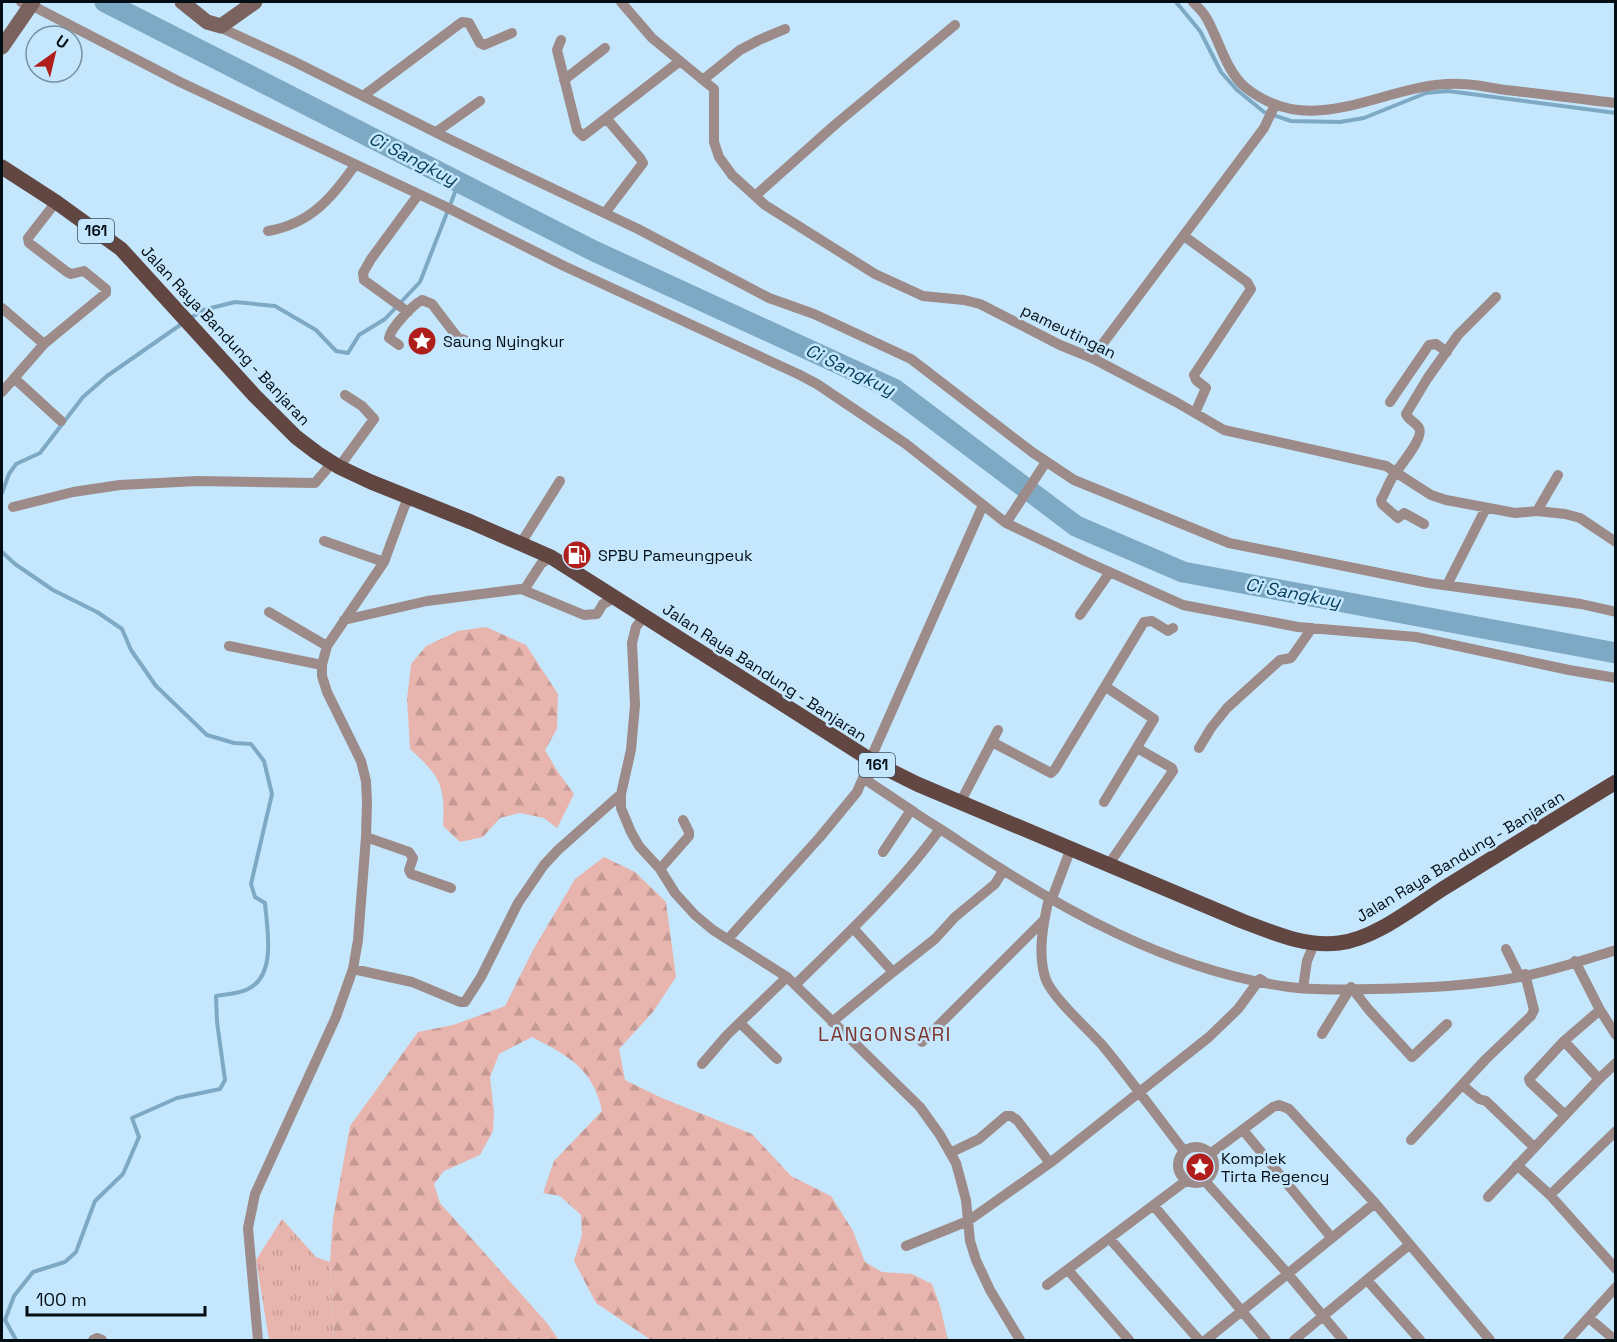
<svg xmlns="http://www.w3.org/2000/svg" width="1617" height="1342" viewBox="0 0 1617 1342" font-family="'Space Grotesk',sans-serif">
<defs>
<pattern id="grass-tufts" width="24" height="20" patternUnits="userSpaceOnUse" patternTransform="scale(1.5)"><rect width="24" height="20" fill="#e8b5ae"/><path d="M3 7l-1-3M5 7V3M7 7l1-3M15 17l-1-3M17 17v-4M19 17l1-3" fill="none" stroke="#c59a95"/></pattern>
<pattern id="forest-firs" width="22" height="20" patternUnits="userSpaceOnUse" patternTransform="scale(1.5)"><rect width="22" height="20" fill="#e8b5ae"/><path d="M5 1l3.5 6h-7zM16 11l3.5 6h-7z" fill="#c59a95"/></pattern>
</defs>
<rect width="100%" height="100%" fill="#c5e7fd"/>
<path fill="url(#grass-tufts)" d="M282,1219L316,1257L330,1262L334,1340H269L256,1260Z"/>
<path fill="url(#forest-firs)" d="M486,627L526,645L558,694L557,729L545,750L558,772L574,794L557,828L544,818L520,813L500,818L483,837L460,842L443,826C445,785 441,777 410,749L407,699L411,664L426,646L458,631Z
M604,857L635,872L666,902L676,977L653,1012L619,1049L625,1080L662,1098L752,1134L791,1176L831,1196L853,1231L865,1262L882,1272L912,1274L932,1284L940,1306L948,1340H651L596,1303L574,1261L582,1235L581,1215L560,1196L543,1193L554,1161L602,1111C593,1068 568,1056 532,1037L499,1054L490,1077L494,1112L493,1131L480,1155L444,1171L434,1184L440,1203L547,1323L559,1340H334L330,1262L333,1219L350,1126L418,1032L453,1025L505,1006L533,950L575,879Z"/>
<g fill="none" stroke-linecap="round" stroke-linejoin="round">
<path stroke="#7ea9c4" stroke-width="4" d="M1176,2L1200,31L1221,72L1237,90L1264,112L1291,121L1340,122L1364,118L1426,93L1448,91L1616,113
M189,319L203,310L235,302L275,306L316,330L336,351L348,353L359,335L385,319L420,282L459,182
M2,493L9,474L16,464L40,453L83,397L107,376L183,323
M2,552L15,564L53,590L97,612L122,629L131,650L156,686L207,735L234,743L251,744L264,761L272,794L251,884L255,897L265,903C267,929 277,975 248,989C239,994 226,994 216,996L217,1022L225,1080L220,1089L177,1098L132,1118L139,1137L123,1174L95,1201L76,1252L65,1262L33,1272L14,1296L5,1320L16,1340"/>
<path stroke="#7ea9c4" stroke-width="21" d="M105,2L594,251L894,389L1076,526L1183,572L1616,653"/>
<path stroke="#9c8b89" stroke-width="10" d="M21,2L31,5L180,82L442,205L564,266L798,374L817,384L906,444L1006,523L1085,561L1183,605L1298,627L1416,637L1569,670L1616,678
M621,2L652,38L714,89V142L719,157L732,175L765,205L875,274L923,296L964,300L980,304L1060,345L1092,358L1176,402L1224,430L1386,466L1431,495L1446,500L1515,513L1537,511L1565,514L1580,518L1616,542
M1193,2C1198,7 1204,13 1207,19C1219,40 1226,71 1245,87C1315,144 1387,80 1461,84C1476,84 1491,88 1506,90C1543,94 1579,99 1616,103
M215,25L293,61L453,141L638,229L769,298L814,314L911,359L1032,452L1074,480L1229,543L1429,583L1581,604L1616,612
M561,40L557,50L577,130L583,136L680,61
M704,79L740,50L759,40L785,29
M564,80L605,48
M363,96L462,22L469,23L480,43L484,45L512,33
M436,132L480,101
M755,196L837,123L955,25
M605,213L643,163L640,158L606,118
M268,231C310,224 332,198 355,165
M1184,236L1247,282L1251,289L1194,375L1196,380L1206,388L1195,413
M2,308L44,344
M408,312L364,280L363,273L371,259L418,195
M399,345L389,338C391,327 413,305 422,300L432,304L458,338L465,340
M1092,358L1264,128L1275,105
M14,378L61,421
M2,392L44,344L106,293V289L84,271L71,274L67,272L29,243L28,238L56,202
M1390,402L1429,345L1436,344L1447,352
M339,467L374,419L362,406L345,395
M13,507L73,492L120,485L197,481L315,483L332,463
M1537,511L1558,475
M1006,523L1046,462
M1424,524L1404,513L1398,518L1382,504L1381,500C1385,493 1388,485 1392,478C1397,469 1425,438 1419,428C1416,422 1409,421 1406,414L1427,379L1458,335L1496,297
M324,541L384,562
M521,543L560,481
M1447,585L1486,508
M524,590L541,564L551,557
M269,612L327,646
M1080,615L1110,572
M644,616L636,627L632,643L635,705L631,750L621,794V808L631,832L639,846L660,869L675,893L695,915L713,930L787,977L920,1107L940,1135L956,1163L966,1200L970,1241L976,1260L990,1290L1020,1340
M344,620L427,601L521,589L584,615L597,614L603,604L616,597
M229,646L322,665
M992,742L1051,773L1055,769L1144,622L1152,621L1168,631L1173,628
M1199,748L1211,728L1227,708L1280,660L1291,658L1312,628
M870,760L983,505
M866,780L914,812
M961,801L998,730
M1104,802L1154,719L1106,687
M366,837L409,852L413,858L409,870L411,874L451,888
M1071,848L1051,901L1049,898C1043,924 1037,955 1046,980C1054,999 1088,1029 1103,1046C1131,1080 1157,1116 1184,1151
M883,852L911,810C927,821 944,831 960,842C1058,908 1170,971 1289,987C1317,991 1347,989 1375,989C1424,988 1472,986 1520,977C1552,971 1584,960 1616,950
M1109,864L1173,771L1172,768L1137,748
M660,869L689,836V832L683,820
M728,939L820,837L857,792L863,778L866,780L877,764
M1506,949L1520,977
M1575,962V961L1600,1010L1616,1035
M353,969L412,982L460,1002H465L481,977L518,903L544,865L558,850L621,794
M893,972L935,939L955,917L995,884L1003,871L1005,873
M795,985C846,935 898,887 940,829L943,831
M1303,988L1307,961L1314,944
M832,1022L893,972L853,928
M740,1023L777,1059
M1322,1034L1351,987L1369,1010L1412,1057L1447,1024
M1564,1041L1599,1079L1616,1063
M922,1042L1044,920
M702,1064L727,1035L787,977
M1462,1085L1479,1099L1486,1101L1534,1147
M1565,1115L1530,1082L1529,1079L1564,1041L1600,1010
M1243,1130L1331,1237
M1411,1140L1486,1059L1531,1016L1534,1010L1525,974L1526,975
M1178 1165a18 18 0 1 1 36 0a18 18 0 1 1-36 0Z
M950,1153L979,1139L1006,1116H1011L1017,1120L1050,1163
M1210,1154L1273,1107L1279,1105L1289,1109L1375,1203L1490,1340
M1517,1165L1550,1195L1616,1269
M1204,1180L1288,1274L1343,1340
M1550,1195L1616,1131
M1488,1197L1599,1079
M1154,1206L1266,1340
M1110,1239L1199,1340
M906,1246L968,1221L1050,1163L1209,1037L1238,1009L1260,979L1263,981
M1068,1270L1129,1340
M1367,1280L1420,1340
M1047,1285L1187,1180
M1589,1318L1615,1340
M93,1340L97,1338L102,1340
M258,1340L248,1228L255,1194L336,1017L353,969L358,940L366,837L367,802L366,781L361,761L327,692L322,676V665L327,646L384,562L405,505L411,499
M1206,1340L1375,1203
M1294,1340L1409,1245
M1568,1340L1616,1287"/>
<path stroke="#7a635f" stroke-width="15" d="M182,2L207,22L221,26L255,2
M2,47L33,2"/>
<path stroke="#624642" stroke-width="15" d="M2,167L56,202L121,249L254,395L296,437L317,453L339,467L371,482L471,522L551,557L877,764L917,784L1242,921C1274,933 1305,947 1339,943C1375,939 1414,907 1444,888C1501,853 1558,817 1616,782"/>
</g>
<defs>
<g id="sight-disc" transform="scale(1.5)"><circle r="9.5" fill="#af1e1b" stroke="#c5e7fd"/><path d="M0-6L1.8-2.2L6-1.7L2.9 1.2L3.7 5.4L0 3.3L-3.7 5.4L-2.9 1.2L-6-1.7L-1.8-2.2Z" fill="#fff"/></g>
<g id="fuel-disc" transform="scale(1.5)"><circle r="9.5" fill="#af1e1b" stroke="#c5e7fd"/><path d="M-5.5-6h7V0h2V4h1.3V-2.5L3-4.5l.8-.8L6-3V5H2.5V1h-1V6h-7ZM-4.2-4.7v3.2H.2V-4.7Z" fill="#fff"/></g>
</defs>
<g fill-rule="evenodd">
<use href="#sight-disc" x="422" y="341"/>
<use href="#fuel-disc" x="577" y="555"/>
<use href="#sight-disc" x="1200" y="1167"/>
</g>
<g text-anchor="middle" stroke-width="5" stroke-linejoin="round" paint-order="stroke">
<g fill="#c5e7fd" stroke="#3d4e5a" stroke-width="1.5">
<rect x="78" y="219" width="36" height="24" rx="4.5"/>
<rect x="859" y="753" width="36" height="24" rx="4.5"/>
</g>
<g font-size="15" font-weight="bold" fill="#030d14">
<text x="96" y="236">161</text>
<text x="877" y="770">161</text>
</g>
<g font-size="16" fill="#030d14" stroke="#c5e7fd">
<text transform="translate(1069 331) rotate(26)" y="6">pameutingan</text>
<text transform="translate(226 335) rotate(47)" y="6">Jalan Raya Bandung - Banjaran</text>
<text transform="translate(765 672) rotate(33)" y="6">Jalan Raya Bandung - Banjaran</text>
<text transform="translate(1460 856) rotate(-31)" y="6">Jalan Raya Bandung - Banjaran</text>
</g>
<g font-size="16" fill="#030d14" stroke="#c5e7fd" text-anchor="start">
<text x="443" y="347">Saung Nyingkur</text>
<text x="598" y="561">SPBU Pameungpeuk</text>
<text x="1221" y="1164">Komplek<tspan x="1221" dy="18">Tirta Regency</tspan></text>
</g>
<g font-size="18" font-style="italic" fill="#07405c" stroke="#c5e7fd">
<text transform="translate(413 159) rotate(27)" y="6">Ci Sangkuy</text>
<text transform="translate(850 370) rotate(26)" y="6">Ci Sangkuy</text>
<text transform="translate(1293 593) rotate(11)" y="6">Ci Sangkuy</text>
</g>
<g font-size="20" letter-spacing="1.5" fill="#7d362f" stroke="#c5e7fd">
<text x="885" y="1041">LANGONSARI</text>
</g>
</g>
<rect width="1617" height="1342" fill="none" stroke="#030d14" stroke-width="6"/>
<g transform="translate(54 54) rotate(34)"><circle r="28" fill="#c5e7fd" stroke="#7790a0" stroke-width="1.5"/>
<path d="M0-4.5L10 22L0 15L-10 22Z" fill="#af1e1b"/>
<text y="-9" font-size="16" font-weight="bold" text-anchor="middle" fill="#030d14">U</text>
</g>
<path d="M27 1306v9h178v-9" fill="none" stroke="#030d14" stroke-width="3"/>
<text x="36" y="1306" font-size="18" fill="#030d14" stroke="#c5e7fd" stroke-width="4.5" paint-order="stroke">100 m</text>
</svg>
